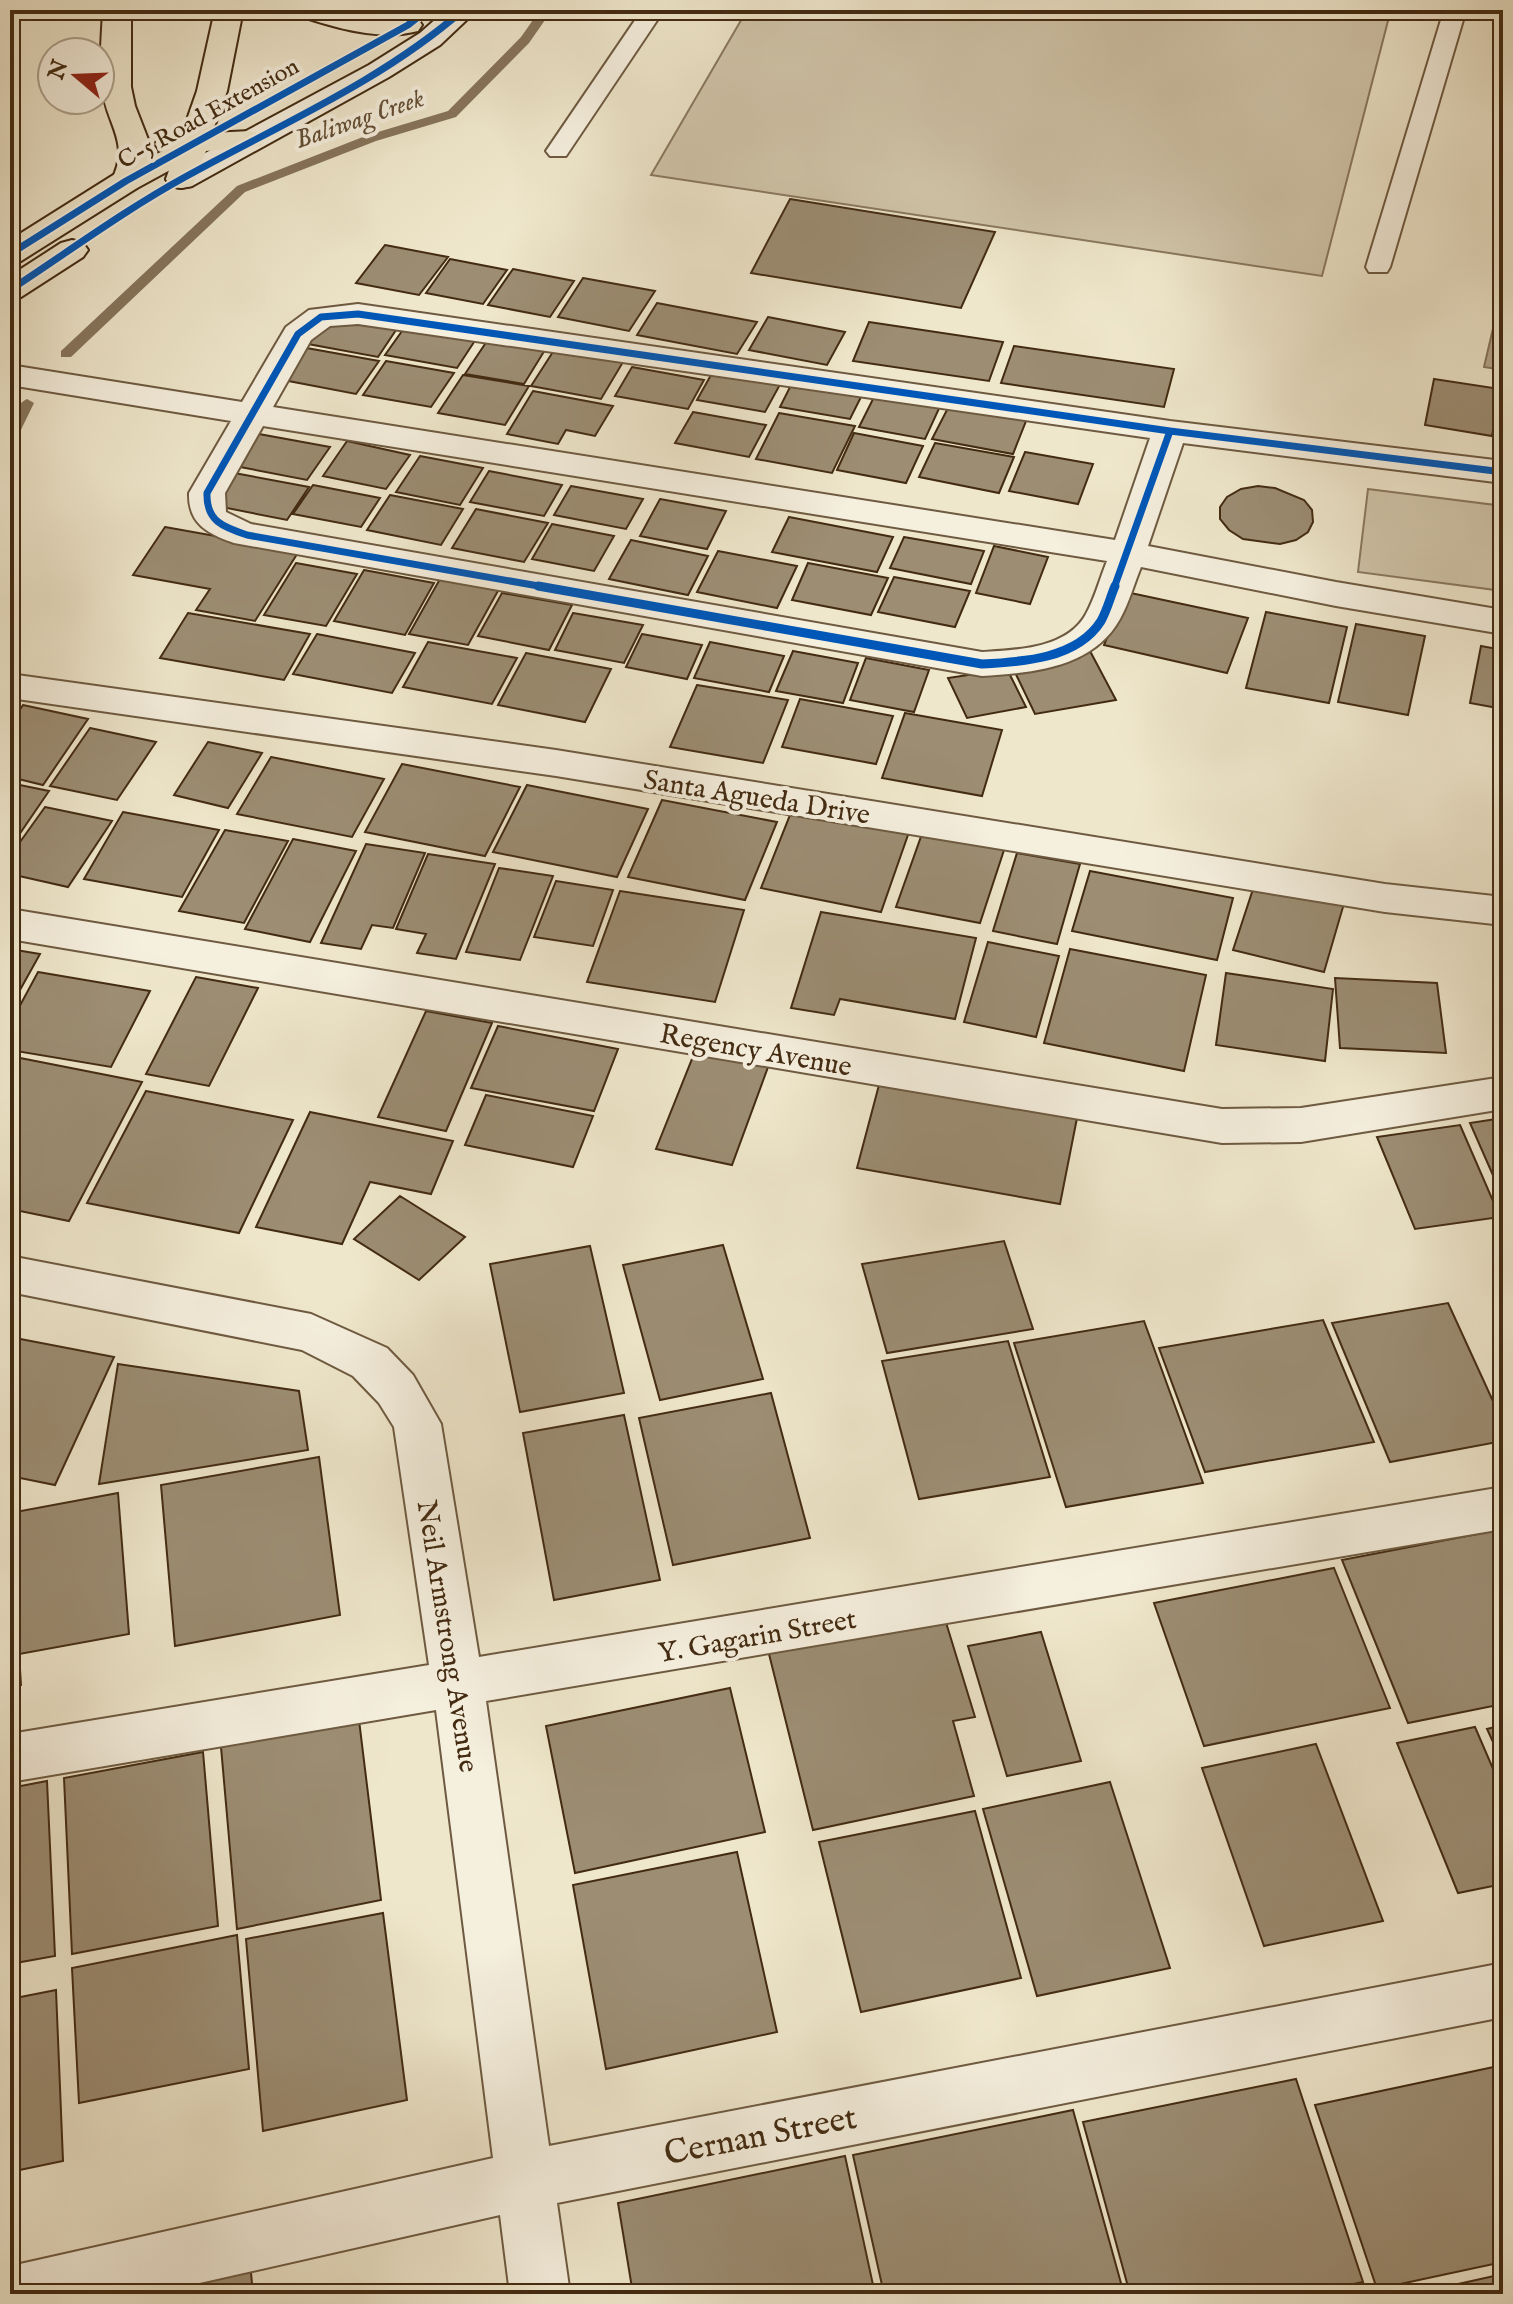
<svg xmlns="http://www.w3.org/2000/svg" width="1513" height="2304" viewBox="0 0 1513 2304" font-family="'IM FELL English',serif">
<rect width="100%" height="100%" fill="#efe7cc"/>
<filter id="stains"><feTurbulence type="fractalNoise" baseFrequency=".0025" numOctaves="4"/><feColorMatrix values="0 0 0 0 .2 0 0 0 0 .09 0 0 0 0 .02 0 0 0 .5 -.17"/></filter>
<radialGradient id="worn" r=".72"><stop offset=".6" stop-color="#630" stop-opacity="0"/><stop offset="1" stop-color="#630" stop-opacity=".3"/></radialGradient>
<path fill="#d2c7ac" stroke="#8a795f" stroke-width="2" d="M747,10H1364L1390,13L1322,276L651,175Z
M1368,489L1503,506V591L1358,572Z"/>
<path fill="#b5a78d" stroke="#87755c" stroke-width="2" d="M1503,286V370L1484,367Z"/>
<g fill="none" stroke-linecap="round" stroke-linejoin="round">
<path fill="#87755c" fill-rule="evenodd" d="M540,10H552L529,43L456,117L376,141L245,192L71,357H61V351L237,186L368,135L448,111L521,37Z
M27,399L34,403L17,438L10,442C10,427 12,406 27,399Z"/>
</g>
<path fill="#9c8d73" stroke="#432b12" stroke-width="2" d="M790,199L995,232L961,308L751,273Z
M385,245L448,257L419,295L356,283Z
M450,259L507,270L483,304L426,293Z
M513,269L574,281L550,317L488,305Z
M583,278L655,291L629,331L558,317Z
M657,303L757,322L737,354L637,335Z
M768,317L845,332L827,365L749,350Z
M326,318L396,330L378,357L308,344Z
M869,322L1003,342L989,381L853,361Z
M407,324L478,336L457,368L385,355Z
M491,335L548,345L524,384L465,374Z
M558,344L626,357L601,399L531,386Z
M1014,346L1174,369L1164,407L1001,383Z
M301,347L379,361L356,394L278,379Z
M386,361L454,373L431,407L363,395Z
M716,366L783,379L765,412L697,400Z
M632,367L704,380L688,409L615,396Z
M463,375L529,386L505,425L438,413Z
M1434,379L1500,389L1492,436L1425,425Z
M791,385L861,397L850,419L780,407Z
M533,391L613,406L595,436L566,430L558,444L507,434Z
M877,391L942,402L925,439L859,427Z
M951,402L1028,416L1013,454L932,439Z
M693,412L766,425L749,457L675,443Z
M779,413L855,426L832,473L756,459Z
M854,433L923,446L906,483L837,470Z
M259,434L330,447L307,480L235,466Z
M347,441L410,455L386,489L323,476Z
M935,443L1014,457L999,493L919,477Z
M1025,452L1093,464L1078,504L1009,491Z
M420,456L483,468L460,505L396,492Z
M489,471L562,485L544,516L470,502Z
M229,472L309,487L287,520L207,504Z
M313,485L380,498L361,527L293,514Z
M571,486L643,499L626,529L554,515Z
M1258,486L1275,488L1304,500L1312,510L1313,522L1308,532L1296,540L1280,544L1243,539L1229,530L1220,519V507L1227,497L1241,489Z
M390,495L463,509L441,545L367,530Z
M660,499L726,511L707,549L640,536Z
M476,509L548,523L524,562L452,548Z
M789,517L893,537L877,572L772,552Z
M552,524L614,536L594,571L532,559Z
M165,527L299,551L255,621L196,610L210,589L133,575Z
M904,537L984,551L971,584L890,568Z
M631,540L708,556L688,595L609,579Z
M994,546L1048,557L1030,604L976,593Z
M718,551L797,566L777,608L697,592Z
M296,563L357,574L326,626L264,615Z
M808,563L888,578L871,615L792,600Z
M364,570L434,583L405,635L334,621Z
M894,577L970,591L955,627L878,612Z
M440,579L499,589L468,645L409,634Z
M1126,592L1248,618L1227,673L1104,645Z
M502,593L572,605L549,650L478,636Z
M1266,612L1347,627L1329,703L1246,688Z
M188,613L310,634L284,680L160,658Z
M573,613L643,625L624,663L555,650Z
M1356,624L1425,636L1408,715L1338,702Z
M317,634L415,653L392,693L293,674Z
M642,634L702,645L687,679L626,667Z
M428,642L517,658L492,704L403,687Z
M710,642L784,656L769,692L694,678Z
M1481,646L1503,650V709L1470,703Z
M793,651L858,663L843,703L776,691Z
M1090,651L1116,700L1035,714L1011,664Z
M526,653L611,669L585,722L498,705Z
M866,658L929,670L914,712L850,700Z
M1007,669L1026,707L967,718L948,678Z
M697,685L788,700L763,763L670,747Z
M800,699L893,716L876,764L782,747Z
M23,705L88,719L43,785L10,777V724Z
M905,713L1002,730L982,796L882,778Z
M90,728L156,742L117,800L50,786Z
M208,742L262,753L228,808L174,795Z
M271,757L384,779L352,837L237,814Z
M402,764L520,787L485,856L365,832Z
M10,783L49,791L10,848Z
M527,785L648,809L617,877L493,852Z
M662,800L777,822L745,900L628,877Z
M45,807L112,821L68,887L10,874V856Z
M792,810L909,832L881,912L761,888Z
M123,812L219,830L182,897L84,879Z
M225,830L288,841L244,923L179,911Z
M923,831L1005,847L980,923L896,907Z
M293,839L356,851L310,942L245,929Z
M366,844L425,853L393,928L372,925L361,949L321,943Z
M1017,853L1080,864L1057,944L993,931Z
M428,854L495,864L456,959L417,953L426,934L396,929Z
M499,868L553,876L520,960L466,952Z
M1090,871L1233,898L1217,960L1072,931Z
M1256,880L1345,900L1324,972L1233,950Z
M556,881L613,890L593,946L534,937Z
M620,891L744,910L715,1002L587,982Z
M821,912L976,938L955,1019L840,999L834,1015L791,1008Z
M988,942L1059,956L1036,1037L964,1022Z
M10,949L40,954L10,1008Z
M1070,949L1206,975L1184,1071L1044,1043Z
M38,972L150,991L111,1067L10,1050V1024Z
M1226,973L1333,989L1325,1061L1216,1045Z
M196,977L258,988L209,1086L146,1074Z
M1335,978L1437,983L1446,1053L1340,1048Z
M426,1011L492,1023L446,1131L378,1117Z
M498,1026L618,1049L594,1111L471,1088Z
M698,1044L771,1059L732,1165L656,1149Z
M10,1056L142,1082L69,1221L10,1209Z
M879,1085L1077,1118L1060,1204L857,1168Z
M146,1091L293,1120L239,1233L87,1203Z
M486,1095L593,1116L573,1167L465,1145Z
M310,1112L453,1141L431,1194L370,1182L342,1244L256,1227Z
M1503,1118V1198L1470,1123Z
M1460,1125L1500,1217L1415,1229L1377,1137Z
M400,1196L465,1237L419,1280L354,1239Z
M1004,1241L1033,1329L887,1353L862,1264Z
M723,1245L763,1379L660,1400L623,1265Z
M590,1246L624,1393L520,1412L490,1264Z
M1448,1303L1503,1423V1441L1390,1462L1332,1323Z
M1323,1320L1374,1442L1205,1472L1159,1348Z
M1144,1321L1203,1483L1066,1507L1014,1343Z
M10,1337L114,1357L55,1485L10,1476Z
M1008,1341L1050,1477L919,1499L882,1361Z
M118,1364L299,1391L308,1450L99,1484Z
M771,1393L810,1538L673,1565L639,1418Z
M624,1415L660,1580L554,1600L523,1433Z
M319,1457L340,1615L175,1646L161,1485Z
M118,1493L129,1634L19,1654L21,1685L10,1687V1513Z
M1503,1529V1704L1408,1723L1342,1560Z
M1334,1568L1390,1708L1204,1746L1154,1603Z
M944,1616L975,1717L953,1721L974,1796L813,1830L768,1650Z
M1041,1632L1081,1761L1007,1776L968,1646Z
M730,1688L765,1832L575,1873L546,1726Z
M359,1720L381,1900L237,1929L221,1747Z
M1503,1725V1764L1487,1729Z
M1475,1727L1503,1792V1884L1458,1893L1397,1743Z
M1316,1744L1383,1921L1264,1946L1202,1768Z
M203,1752L218,1926L72,1954L64,1778Z
M47,1781L55,1956L10,1964V1788Z
M1110,1782L1170,1968L1037,1996L983,1809Z
M975,1811L1021,1978L861,2012L819,1842Z
M737,1852L777,2032L606,2069L573,1885Z
M383,1913L407,2100L263,2131L246,1939Z
M237,1935L249,2069L79,2103L72,1968Z
M56,1990L63,2161L10,2172V1999Z
M1503,2065V2262L1377,2289L1315,2105Z
M1296,2079L1363,2282L1306,2294H1130L1083,2122Z
M1073,2110L1124,2294H884L853,2155Z
M845,2156L875,2294H633L618,2203Z
M250,2262L253,2294H100Z
M1503,2274V2294H1413Z"/>
<g fill="none" stroke-linecap="round" stroke-linejoin="round">
<g stroke="#6e5a40" stroke-width="4">
<path id="lane" d="M642,10H664L566,156H550L546,151Z
M1444,10H1466L1390,267L1387,272H1369L1366,267Z"/>
</g>
<g stroke="#6e5a40" stroke-width="4">
<path id="street" d="M358,304L1170,421L1503,461V483L1183,443L1148,546L1336,582L1503,610V634L1336,606L1141,567C1134,584 1129,603 1120,619C1093,668 1032,673 982,676L234,543C208,534 188,524 189,493L231,421L10,385V365L242,402L286,327L309,310ZM358,324L1150,438L1115,540L273,407L311,340L330,326ZM263,426L1107,561C1100,578 1095,598 1086,614C1067,649 1016,650 982,652L251,524L226,512L225,493Z
M10,674L556,750L1385,884L1503,897V925L1385,912L556,776L10,698Z
M10,909L1222,1109L1301,1108L1503,1077V1109L1301,1142L1222,1143L10,939Z
M10,1256L311,1314L387,1348L413,1375L441,1424L479,1657L1503,1487V1529L486,1701L549,2146L1503,1963V2017L557,2203L570,2294H510L500,2215L151,2294H10V2268L20,2264L493,2158L436,1710L10,1782V1734L429,1665L394,1427L379,1403L353,1376L302,1350L10,1292Z"/>
</g>
<g stroke="#432b12" stroke-width="4">
<path id="secondary" d="M446,10H477L440,45L389,77L192,186L181,188L170,186L166,179L170,172L369,65L420,33Z"/>
</g>
<g stroke="#432b12" stroke-width="4">
<path id="primary" d="M194,136L205,139L209,145L205,151L137,188L21,261L10,264V240L115,174Z
M72,240L83,243L88,250L83,257L21,297L10,300V276L61,243Z"/>
</g>
<g stroke="#432b12" stroke-width="4">
<path id="highway" d="M103,10H131V87L135,106L149,142L151,158L137,188L126,190L115,188L111,181C132,142 105,124 102,86C99,60 102,35 103,10Z
M215,10H243L227,91L212,133L250,131L261,134L265,140L261,146L206,151L192,186L181,188L170,186L166,179L175,153L159,150L155,144L159,138L182,134L197,91Z
M296,10C316,10 334,11 354,14C375,16 397,14 418,19L422,25L418,31C380,41 336,28 300,16Z"/>
</g>
<use href="#lane" fill="#f5efde" fill-rule="evenodd"/>
<use href="#street" fill="#f5efde" fill-rule="evenodd"/>
<use href="#secondary" fill="#f5efde" fill-rule="evenodd"/>
<use href="#primary" fill="#efe7cc" fill-rule="evenodd"/>
<use href="#highway" fill="#efe7cc" fill-rule="evenodd"/>
<g stroke="#f5efde" stroke-width="11">
<path id="cycleway-far1" d="M10,254L126,181L408,25L427,10
M10,290C68,252 125,210 185,177C279,125 382,81 463,10
M1170,431L1503,472
M550,588L247,535C223,527 206,521 207,493L298,334L321,317L358,314L1170,431
M1114,588L1170,431"/>
</g>
<g stroke="#f5efde" stroke-width="14">
<path id="cycleway" d="M538,586L982,664C1022,662 1077,659 1101,621C1107,610 1110,598 1115,586"/>
</g>
<use href="#cycleway-far1" stroke="#0057b8" stroke-width="7"/>
<use href="#cycleway" stroke="#0057b8" stroke-width="9"/>
</g>
<g text-anchor="middle" stroke-width="8" stroke-linejoin="round" paint-order="stroke">
<g font-size="24" fill="#432b12" stroke="#f5efde">
<text transform="translate(208 113) rotate(-29)" y="8">C-5 Road Extension</text>
</g>
<g font-size="26" font-style="italic" fill="#655037" stroke="#f5efde">
<text transform="translate(359 118) rotate(-19)" y="9">Baliwag Creek</text>
</g>
<g font-size="28" fill="#432b12" stroke="#f5efde">
<text transform="translate(757 796) rotate(9)" y="10">Santa Agueda Drive</text>
<text transform="translate(756 1049) rotate(10)" y="10">Regency Avenue</text>
<text transform="translate(757 1635) rotate(-10)" y="10">Y. Gagarin Street</text>
<text transform="translate(449 1636) rotate(81)" y="10">Neil Armstrong Avenue</text>
</g>
<g font-size="34" fill="#432b12" stroke="#f5efde">
<text transform="translate(760 2134) rotate(-11)" y="12">Cernan Street</text>
</g>
</g>
<rect width="1513" height="2304" fill="none" stroke="#efe7cc" stroke-width="40"/>
<rect x="12" y="12" width="1489" height="2280" fill="none" stroke="#432b12" stroke-width="4"/>
<rect x="20" y="20" width="1473" height="2264" fill="none" stroke="#432b12" stroke-width="2"/>
<g transform="translate(76 76) rotate(289)"><circle r="38" fill="#f5efde" stroke="#aea18c" stroke-width="2"/>
<path d="M0-6L14 30L0 20L-14 30Z" fill="#8f2418"/>
<text y="-12" font-size="22" font-weight="bold" text-anchor="middle" fill="#432b12">N</text>
</g>
<rect width="100%" height="100%" filter="url(#stains)"/>
<rect width="100%" height="100%" fill="url(#worn)"/>
</svg>
